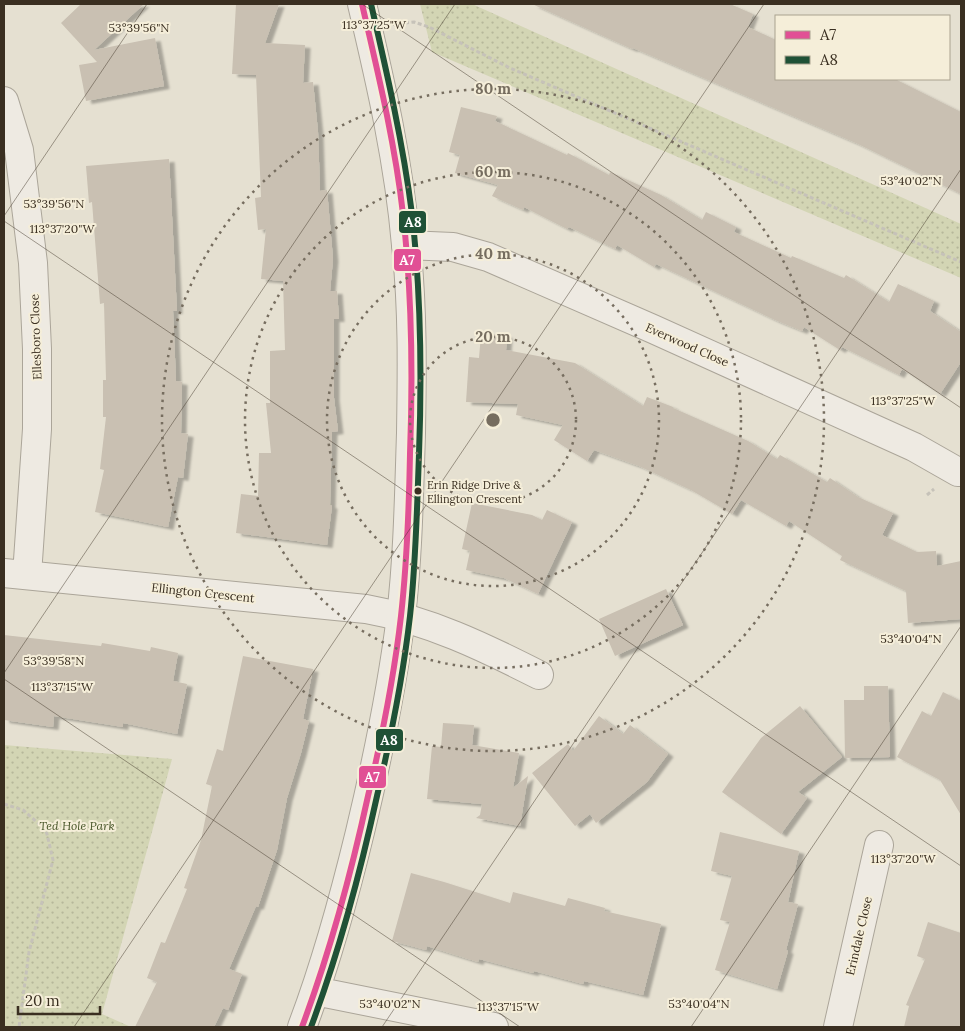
<svg xmlns="http://www.w3.org/2000/svg" width="965" height="1031" viewBox="0 0 965 1031" font-family="Lora,serif">
<defs>
<pattern id="green-dots" width="8" height="8" patternUnits="userSpaceOnUse" patternTransform="scale(1.25)"><rect width="8" height="8" fill="#d3d5b4"/><path d="M2 2h.1M6 6h.1" fill="none" stroke="#b6b79a" stroke-width="1.8" stroke-linecap="round"/></pattern>
<filter id="shadow"><feDropShadow dx="5.5" dy="3" stdDeviation="1" flood-color="#0004"/></filter>
</defs>
<rect width="100%" height="100%" fill="#e5e0d1"/>
<path fill="url(#green-dots)" d="M420,4H472L961,224V278L432,52Z
M4,745L172,759L102,1014L131,1027H4Z"/>
<path fill="#c9c0b2" filter="url(#shadow)" d="M81,4H144L94,50L155,38L164,86L86,101L79,65L97,62L61,23Z
M236,4H279L265,43L305,45L303,83L313,82L318,132L320,191L327,190L333,259L330,291H337L339,319H334V398L338,431L332,432L330,505L332,506L327,545L236,533L241,494L258,496L259,453H271L266,403H270V351L285,350L283,281L261,279L266,229L258,230L255,198L261,197L256,75L232,74Z
M532,4H730L753,14L748,27L776,40V79H895L961,112V194L856,143L633,48L632,49Z
M461,107L497,116L495,121L567,155L568,153L609,175L610,172L661,195L702,220L706,212L736,227L734,232L791,258L792,256L844,278L846,275L889,302L898,284L934,301L930,311L961,332V362L940,394L902,369L899,375L842,347L840,350L804,327L802,331L775,320L656,264L654,267L617,245L615,249L569,227L567,229L524,207L523,210L492,196L498,185L455,173L460,155L449,152Z
M169,159L177,311H173L176,381L182,382L181,433L188,434L183,478L178,477L168,527L95,512L104,470L100,469L106,417H103V380H106L104,303L100,304L92,202L89,203L86,166Z
M481,334L507,335L506,350L575,363L643,406L647,397L673,407V408L748,441L777,459L780,455L827,482L830,478L858,497L893,513L882,535L917,552L936,551L937,566L961,561V619L908,623L906,591L840,560L842,556L789,521L786,526L741,500L732,514L691,490L639,466L594,450L587,461L554,440L563,425L516,415L518,404L466,402L469,357L479,358Z
M472,503L532,515L542,520L547,510L572,522L538,594L504,578L466,570L470,551L462,549Z
M666,589L683,625L615,656L599,619Z
M4,635L101,646L102,643L150,651L151,647L178,653L173,681L187,684L177,734L123,723V727L54,716L53,727L4,720Z
M243,656L313,669L303,719L309,721L301,753L287,798L277,850L258,907L256,906L229,969L242,974L228,1010L223,1008L214,1027H135L157,982L147,978L161,942L165,943L187,889L184,888L201,840L212,786L206,784L217,749L223,751Z
M864,686H888L890,757L845,758L844,700H864Z
M943,692L961,701V815L940,780L897,757L922,711L931,716Z
M800,706L842,757L798,792L807,798L781,834L722,792L761,738Z
M599,716L623,734L630,725L668,754L647,782L596,823L590,814L575,826L532,773L568,744L573,751Z
M443,723L474,725L472,745L519,753L513,788L528,776L520,826L476,818L480,815L482,804L427,799L432,746L441,747Z
M720,832L799,851L788,902L798,904L786,950L788,951L777,989L715,970L730,922L720,920L732,876L711,871Z
M411,873L444,882L510,903L513,892L565,906L568,898L605,908L604,911L661,924L643,995L584,981L583,984L534,971L533,973L479,959L478,962L427,946L426,950L392,941Z
M928,922L961,933V1027H904L909,1006L906,1005L925,959L917,956Z"/>
<g fill="none" stroke-linecap="round" stroke-linejoin="round">
<g stroke="#aba599" stroke-width="30">
<path id="minor" d="M4,101L19,150L33,263L37,349V429L27,575
M406,245L453,247L488,257L653,329L914,447L958,472
M4,573L366,609C428,620 484,647 539,675
M838,1027L879,845"/>
</g>
<g stroke="#aba599" stroke-width="30">
<path id="tertiary" d="M315,991L494,1027
M302,1027C326,964 344,898 360,832C377,761 392,689 401,616C408,556 409,494 411,433C412,370 413,308 406,245C399,163 381,84 362,4"/>
</g>
<path stroke="#c6c2b9" stroke-width="3" stroke-dasharray="4 2.5" stroke-linecap="butt" d="M405,23L414,22L429,27L510,68L961,262
M927,495L934,489
M4,804L23,810L46,830L53,860L29,952L19,1027"/>
<use href="#minor" stroke="#eeeae2" stroke-width="28"/>
<use href="#tertiary" stroke="#eeeae2" stroke-width="28"/>
<g stroke="#f5eed9" stroke-width="10">
<path id="bus-1" d="M302,1027C330,952 351,874 368,796C382,737 394,677 401,616C407,562 409,508 410,454C413,374 412,294 403,214C395,143 378,73 362,4"/>
</g>
<g stroke="#f5eed9" stroke-width="10">
<path id="bus-2" d="M311,1027C339,952 360,874 377,796C391,737 403,677 410,616C416,562 417,508 419,454C422,374 421,294 412,214C403,143 387,73 371,4"/>
</g>
<use href="#bus-1" stroke="#e15095" stroke-width="6"/>
<use href="#bus-2" stroke="#1f5136" stroke-width="6"/>
</g>
<path fill="none" stroke="#3a2f21" stroke-width="1" stroke-opacity="0.45" d="M362,4L961,408M4,216L147,4M4,221L961,866M4,673L455,4M4,679L520,1027M74,1027L764,4M382,1027L961,169M691,1027L961,626"/>
<g fill="none" stroke="#766d5f" stroke-width="2.5" stroke-dasharray="2.5 5">
<circle cx="493" cy="420" r="83"/>
<circle cx="493" cy="420" r="166"/>
<circle cx="493" cy="420" r="248"/>
<circle cx="493" cy="420" r="331"/>
</g>
<circle fill="#3a2f21" stroke="#f5eed9" stroke-width="2" cx="418" cy="491" r="4.5"/>
<g text-anchor="middle" stroke-width="4" stroke-linejoin="round" paint-order="stroke">
<g font-size="11" fill="#3a2f21" stroke="#f5eed9" text-anchor="start">
<text x="427" y="489">Erin Ridge Drive &amp;<tspan x="427" dy="14">Ellington Crescent</tspan></text>
</g>
<g font-size="12" fill="#3a2f21" stroke="#f5eed9">
<text transform="translate(36 337) rotate(-92)" y="4">Ellesboro Close</text>
<text transform="translate(687 345) rotate(24)" y="4">Everwood Close</text>
<text transform="translate(203 593) rotate(6)" y="4">Ellington Crescent</text>
<text transform="translate(859 936) rotate(-77)" y="4">Erindale Close</text>
</g>
<g font-size="12" font-style="italic" fill="#485629" stroke="#f5eed9">
<text x="77" y="830">Ted Hole Park</text>
</g>
</g>
<g font-size="12" text-anchor="middle" fill="#3a2f21" stroke="#f5eed9" stroke-width="4" stroke-linejoin="round" paint-order="stroke">
<text x="374" y="29">113°37'25"W</text>
<text x="139" y="32">53°39'56"N</text>
<text x="911" y="185">53°40'02"N</text>
<text x="54" y="208">53°39'56"N</text>
<text x="62" y="233">113°37'20"W</text>
<text x="903" y="405">113°37'25"W</text>
<text x="911" y="643">53°40'04"N</text>
<text x="54" y="665">53°39'58"N</text>
<text x="62" y="691">113°37'15"W</text>
<text x="903" y="863">113°37'20"W</text>
<text x="390" y="1008">53°40'02"N</text>
<text x="699" y="1008">53°40'04"N</text>
<text x="508" y="1011">113°37'15"W</text>
</g>
<circle cx="493" cy="420" r="8" fill="#766d5f" stroke="#f5eed9" stroke-width="2.5"/>
<g font-size="15" text-anchor="middle" font-weight="bold" fill="#766d5f" stroke="#f5eed9" stroke-width="4" stroke-linejoin="round" paint-order="stroke">
<text x="493" y="94">80 m</text>
<text x="493" y="177">60 m</text>
<text x="493" y="259">40 m</text>
<text x="493" y="342">20 m</text>
</g>
<g stroke="#f5eed9" stroke-width="2">
<rect x="398" y="210" width="29" height="24" rx="5" fill="#1f5136"/>
<rect x="393" y="248" width="29" height="24" rx="5" fill="#e15095"/>
<rect x="375" y="728" width="29" height="24" rx="5" fill="#1f5136"/>
<rect x="358" y="765" width="29" height="24" rx="5" fill="#e15095"/>
</g>
<g font-size="14" text-anchor="middle" font-weight="bold" fill="#fff">
<text x="413" y="227">A8</text>
<text x="407" y="265">A7</text>
<text x="389" y="745">A8</text>
<text x="372" y="782">A7</text>
</g>
<rect width="965" height="1031" fill="none" stroke="#3a2f21" stroke-width="10"/>
<rect x="775" y="15" width="175" height="65" fill="#f5eed9" stroke="#aaa28f"/>
<rect x="785" y="31" width="25" height="8" fill="#e15095" stroke="#aaa28f"/>
<text x="820" y="40" font-size="15" fill="#3a2f21">A7</text>
<rect x="785" y="56" width="25" height="8" fill="#1f5136" stroke="#aaa28f"/>
<text x="820" y="65" font-size="15" fill="#3a2f21">A8</text>
<path d="M18 1006v8h82v-8" fill="none" stroke="#3a2f21" stroke-width="2.5"/>
<text x="25" y="1006" font-size="15" fill="#3a2f21" stroke="#f5eed9" stroke-width="4" paint-order="stroke">20 m</text>
</svg>
